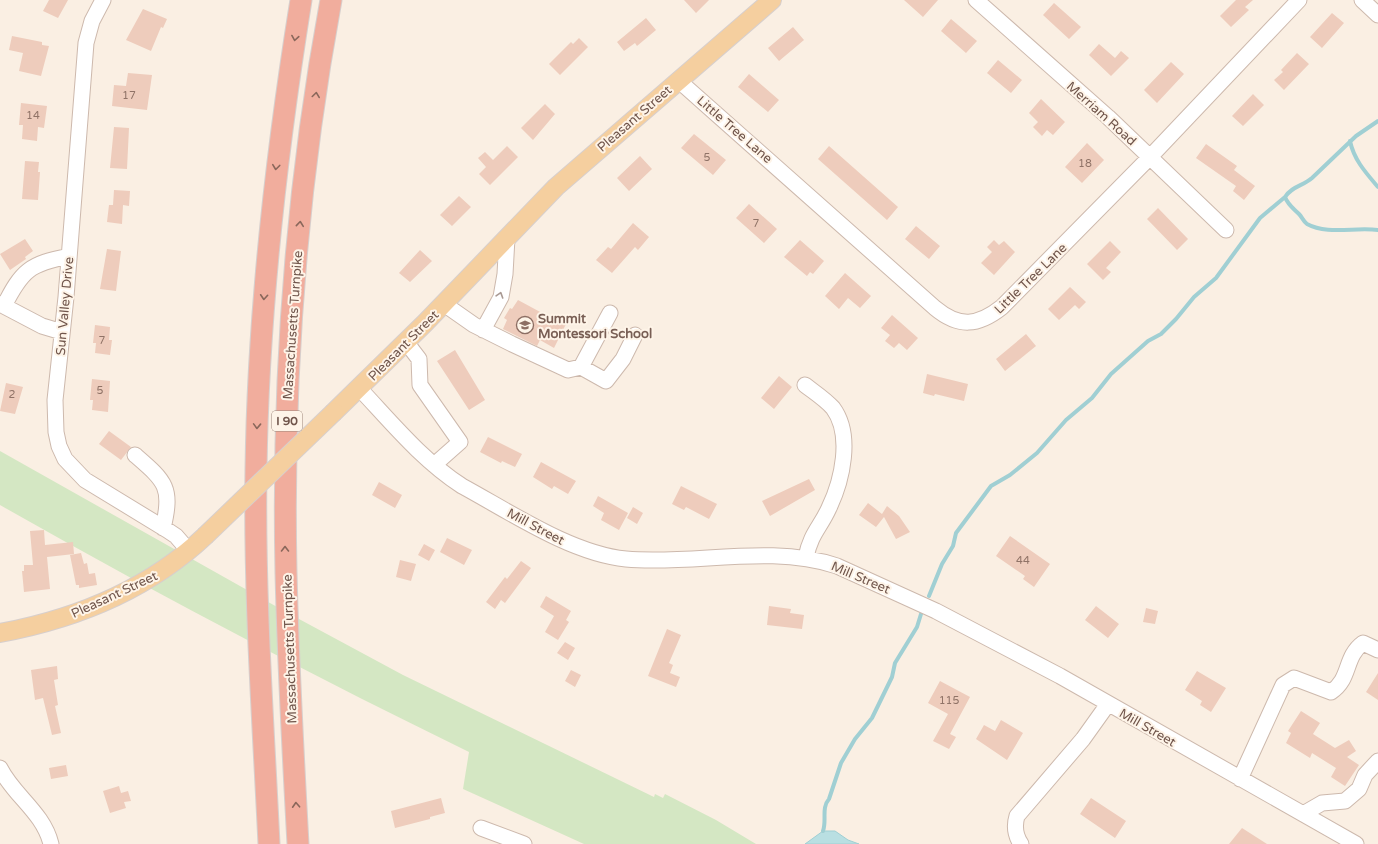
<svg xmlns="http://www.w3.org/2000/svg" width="1378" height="844" viewBox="0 0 1378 844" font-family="'Varela Round',sans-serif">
<rect width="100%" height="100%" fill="#faefe3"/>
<path fill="#d4e7c3" d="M0,451L286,612L403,675L654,797L655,794L663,798L665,794L716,820L756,844H584L463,789L469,752C310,674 154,593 0,505Z"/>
<path fill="#b9dfe2" stroke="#a0cfd3" d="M823,831H835L848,840L859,844H805Z"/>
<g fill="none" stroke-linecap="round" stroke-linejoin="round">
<path stroke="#a0cfd3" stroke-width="4" d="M1378,121L1356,136L1312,178C1303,186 1292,186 1285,197C1288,205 1293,208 1299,214C1302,217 1303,221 1307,224C1327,235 1355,227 1378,230
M1350,141C1354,160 1366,173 1378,187
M929,596L942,564L953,546L956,533L991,486L1010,475L1037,453L1066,420L1092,398L1111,374L1148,341L1161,334L1176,319L1194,297L1216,278L1260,218L1285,197
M823,831C827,820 821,808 829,799L841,763L855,739L872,718L892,677L895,663L917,627L921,614"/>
</g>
<path fill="#eeccbc" d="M49,0H68L58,18L43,11Z
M684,0H709L696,13Z
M904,0H938L923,17Z
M1236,0H1253L1245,7L1249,10L1231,27L1220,16Z
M1054,3L1081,27L1069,39L1043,15Z
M143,9L167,19L163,28L161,27L151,51L126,40Z
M1332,13L1344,23L1322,48L1310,37Z
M646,18L656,30L637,46L635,43L624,51L617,42Z
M951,19L977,41L966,53L941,31Z
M793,27L804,40L779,61L768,48Z
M12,36L42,42V45L49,46L41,76L19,71L23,53L9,50Z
M579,38L588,47L560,75L549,64L571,42L573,44Z
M1099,44L1115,58L1121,51L1129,58L1111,76L1089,55Z
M1297,53L1309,64L1284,90L1274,80L1283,72L1281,70Z
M998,60L1022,80L1011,93L987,73Z
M1171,62L1184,74L1157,103L1144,90Z
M128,73L152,75L147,110L112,106L114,85L126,86Z
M749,74L779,100L768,112L738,87Z
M1253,94L1264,105L1243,126L1232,116Z
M1041,99L1065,122L1053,135L1047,130L1042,136L1033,127L1038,122L1029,113Z
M21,103L47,106L44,128L38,127L37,141L22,139L23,125H19Z
M545,104L555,114L533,140L521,128Z
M114,127L129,128L127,169L110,168Z
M694,134L726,160L713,175L681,148Z
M1087,143L1104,160L1082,183L1065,167Z
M1206,144L1237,166L1234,170L1255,186L1244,200L1233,191L1236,186L1196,158Z
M507,146L518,157L490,185L479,174L486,167L478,158L485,152L493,160Z
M829,146L898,207L887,220L818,159Z
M640,156L652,169L629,191L617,178Z
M25,161L39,162L38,172H40L38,200L22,199Z
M114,190L130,191L129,206L123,205L122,224L107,222L109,205H113Z
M459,196L471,207L452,226L440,215Z
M749,204L777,229L764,243L736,218Z
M1158,208L1188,239L1177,250L1147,219Z
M633,223L649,237L638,250L635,247L612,273L596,260L608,247L611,249Z
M916,226L940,246L929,259L905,239Z
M25,239L33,251L25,257L26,259L10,270L0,254Z
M800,240L824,261L813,274L810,272L807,276L784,257Z
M994,240L999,245L1004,241L1015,252L994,275L981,263L992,252L987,247Z
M1110,241L1121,252L1106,268L1111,272L1103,280L1087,264Z
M107,249L121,251L116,291L100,289Z
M420,250L432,261L410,282L399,273Z
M845,273L871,296L860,308L848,298L839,309L825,296Z
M1070,287L1086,302L1079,309L1075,305L1059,320L1048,309Z
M518,300L555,320L556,317L566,324L554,348L540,340L537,346L503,329L507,320L504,318L510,308L512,309Z
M892,315L918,338L907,350L899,343L894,348L885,341L890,335L881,328Z
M95,325L110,327L109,340H112L110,355L95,353L96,343H93Z
M1026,334L1036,346L1005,371L996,359Z
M455,350L485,400L469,410L437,361Z
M927,374L968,384L964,401L935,394L934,396L923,393Z
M779,376L792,387L774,409L761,398Z
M92,379L110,381L108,412L92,410L93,400H90Z
M6,383L23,387L15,414L0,411Z
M109,431L131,447L121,460L99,444Z
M488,437L522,454L515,467L502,461L501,463L480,452Z
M541,462L576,481L568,494L554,486L552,489L533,477Z
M809,479L815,490L770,516L762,501Z
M379,482L402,495L395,508L372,495Z
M681,486L717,504L709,519L686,507L684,510L672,504Z
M598,496L628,513L619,530L601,520L604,513L593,506Z
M868,503L882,514L887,506L899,516L910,532L896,539L884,517L876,527L859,515Z
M633,507L643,513L637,524L627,518Z
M44,530L45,545L73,542L74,554L47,557L50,589L24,592L22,571H24V565H33L30,531Z
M1010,536L1050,564L1034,587L1023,579L1025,576L996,556Z
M447,538L472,550L464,565L440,552Z
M424,544L435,550L429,561L418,555Z
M81,553L84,564L87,563L89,574L95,573L97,585L79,588V585H76L70,555Z
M400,560L416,564L411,581L396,577Z
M521,561L531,568L505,603L501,600L495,609L486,602L505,577L507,579Z
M546,596L571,611L566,620L569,622L558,640L545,632L554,616L540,607Z
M769,606L791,609L790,613L804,615L802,629L767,625Z
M1096,606L1119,624L1108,638L1085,620Z
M1146,608L1158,611L1155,624L1143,622Z
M667,629L681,635L669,663L673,665L670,673L680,677L676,687L648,676Z
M565,642L575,648L568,660L557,653Z
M57,666L58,679L54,680L58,705L55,706L61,733L52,735L43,698L35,700L31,670Z
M571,670L581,675L575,687L565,681Z
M1197,671L1226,688L1211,712L1200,705L1202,701L1185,690Z
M1378,673V700L1366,692Z
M940,681L970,697L950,734L956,737L949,749L933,741L948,714L928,703Z
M1301,711L1320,723L1313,734L1335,748L1349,740L1356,751L1347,757L1359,765L1345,786L1331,777L1336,768L1312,753L1310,758L1286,743L1291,733L1288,731Z
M1001,720L1023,733L1007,760L976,739L984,725L995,731Z
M66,765L68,776L51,779L49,768Z
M119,786L121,793L128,791L131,801L124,802L126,808L110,813L103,791Z
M441,798L445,813L430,817V819L395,828L391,811Z
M1091,798L1126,821L1115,838L1080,814Z
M1242,828L1267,844H1229Z"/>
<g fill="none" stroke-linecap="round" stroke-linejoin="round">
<g stroke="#cdb9ad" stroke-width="17">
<path id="minor" d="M103,0L92,21L86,43L66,297L55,400L56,432L59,446L65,459L85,480L167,530L176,536L189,551
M976,0L1108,117L1226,230
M1362,0L1378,15
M678,80L935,308C959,328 978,326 1002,307L1150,157L1299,0
M0,304L42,326L62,332
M444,304L474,325L512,344L568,370L581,367L610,313
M4,306C22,270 30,264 69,256
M483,330L501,297L505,274L507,238
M406,342L419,359L420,385L460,442L434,465
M581,367L606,381L623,359L635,335
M805,385C814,392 825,399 833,408C853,435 842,481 829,508C820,528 811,533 806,557
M359,388C392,423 422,460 462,486C510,512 572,554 626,559C696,565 769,544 837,566L936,611L1060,676L1356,844
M135,455C165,481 173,487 163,528
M0,768C14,796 43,812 51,844
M1240,779L1283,685L1294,678L1331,692C1351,679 1344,657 1363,643L1378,650
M1303,814L1322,803L1345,801L1359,789L1365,775L1378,761
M481,828L524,844
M1021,844C1015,835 1014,826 1017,816L1083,739L1108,704"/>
</g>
<g stroke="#d7cfcd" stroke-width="20">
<path id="major" d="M334,412L425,323L556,187L772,0
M0,633C75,619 149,589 205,536"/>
</g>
<g stroke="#d7cfcd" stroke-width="23">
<path id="highway" d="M269,844C263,719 254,595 256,470C258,312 276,155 301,0
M298,844C293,753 288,663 286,572C282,381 296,188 331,0"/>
</g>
<use href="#minor" stroke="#fff" stroke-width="15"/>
<use href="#major" stroke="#f5cf9f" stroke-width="18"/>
<use href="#highway" stroke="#f1ad9d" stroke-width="21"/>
<g stroke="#d7cfcd" stroke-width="20" stroke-linecap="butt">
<path id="major-bridge" d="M205,536L334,412"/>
</g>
<use href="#major-bridge" stroke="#f5cf9f" stroke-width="18"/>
</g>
<defs><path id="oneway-chevron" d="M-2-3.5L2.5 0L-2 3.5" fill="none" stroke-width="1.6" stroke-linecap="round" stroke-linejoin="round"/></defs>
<g stroke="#8a675b">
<use href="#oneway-chevron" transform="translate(295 38) rotate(99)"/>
<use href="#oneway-chevron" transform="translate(316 95) rotate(-82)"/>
<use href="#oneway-chevron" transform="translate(276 167) rotate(97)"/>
<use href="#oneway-chevron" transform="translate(300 224) rotate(-84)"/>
<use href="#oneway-chevron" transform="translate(264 297) rotate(94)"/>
<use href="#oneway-chevron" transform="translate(257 426) rotate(92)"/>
<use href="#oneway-chevron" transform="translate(285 549) rotate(-90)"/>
<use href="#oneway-chevron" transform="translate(296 805) rotate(-93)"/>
</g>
<use stroke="#a99993" href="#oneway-chevron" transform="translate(500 295) rotate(-72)"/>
<defs>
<g id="school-ring" transform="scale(0.9)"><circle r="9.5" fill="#fef4e8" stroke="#8d6e63" stroke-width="1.5"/><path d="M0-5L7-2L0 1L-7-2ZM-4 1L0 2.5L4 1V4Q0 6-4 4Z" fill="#8d6e63"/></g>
</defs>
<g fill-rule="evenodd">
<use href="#school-ring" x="525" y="325"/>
</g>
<g text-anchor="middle" stroke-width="4" stroke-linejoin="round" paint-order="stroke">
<g font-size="11" fill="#907367">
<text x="129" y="99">17</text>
<text x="33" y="119">14</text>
<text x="707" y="161">5</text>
<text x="1085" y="167">18</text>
<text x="756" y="227">7</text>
<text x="102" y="344">7</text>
<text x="100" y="394">5</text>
<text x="12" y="398">2</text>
<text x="1023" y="564">44</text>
<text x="949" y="704">115</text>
</g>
<rect fill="#fef4e8" stroke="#9b857a" stroke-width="1" x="272" y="411" width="30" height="20" rx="3"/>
<g font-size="12" font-weight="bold" fill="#70554b">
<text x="287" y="425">I 90</text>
</g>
<g font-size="13" fill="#70554b" stroke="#fef4e8">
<text transform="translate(1102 113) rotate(42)" y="5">Merriam Road</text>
<text transform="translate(634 118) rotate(-41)" y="5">Pleasant Street</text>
<text transform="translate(735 129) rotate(41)" y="5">Little Tree Lane</text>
<text transform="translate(1030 278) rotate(-44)" y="5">Little Tree Lane</text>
<text transform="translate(64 306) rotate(-85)" y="5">Sun Valley Drive</text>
<text transform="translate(292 325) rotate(-86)" y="5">Massachusetts Turnpike</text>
<text transform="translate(403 345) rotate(-45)" y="5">Pleasant Street</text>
<text transform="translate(536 526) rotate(28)" y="5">Mill Street</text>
<text transform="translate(861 577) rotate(23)" y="5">Mill Street</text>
<text transform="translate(114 594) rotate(-25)" y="5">Pleasant Street</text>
<text transform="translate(289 649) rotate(-92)" y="5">Massachusetts Turnpike</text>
<text transform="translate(1148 727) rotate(30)" y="5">Mill Street</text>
</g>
<g font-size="13" font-weight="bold" fill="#785e54" stroke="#fef4e8" text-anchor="start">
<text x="538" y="323">Summit<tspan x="538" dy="15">Montessori School</tspan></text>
</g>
</g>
</svg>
